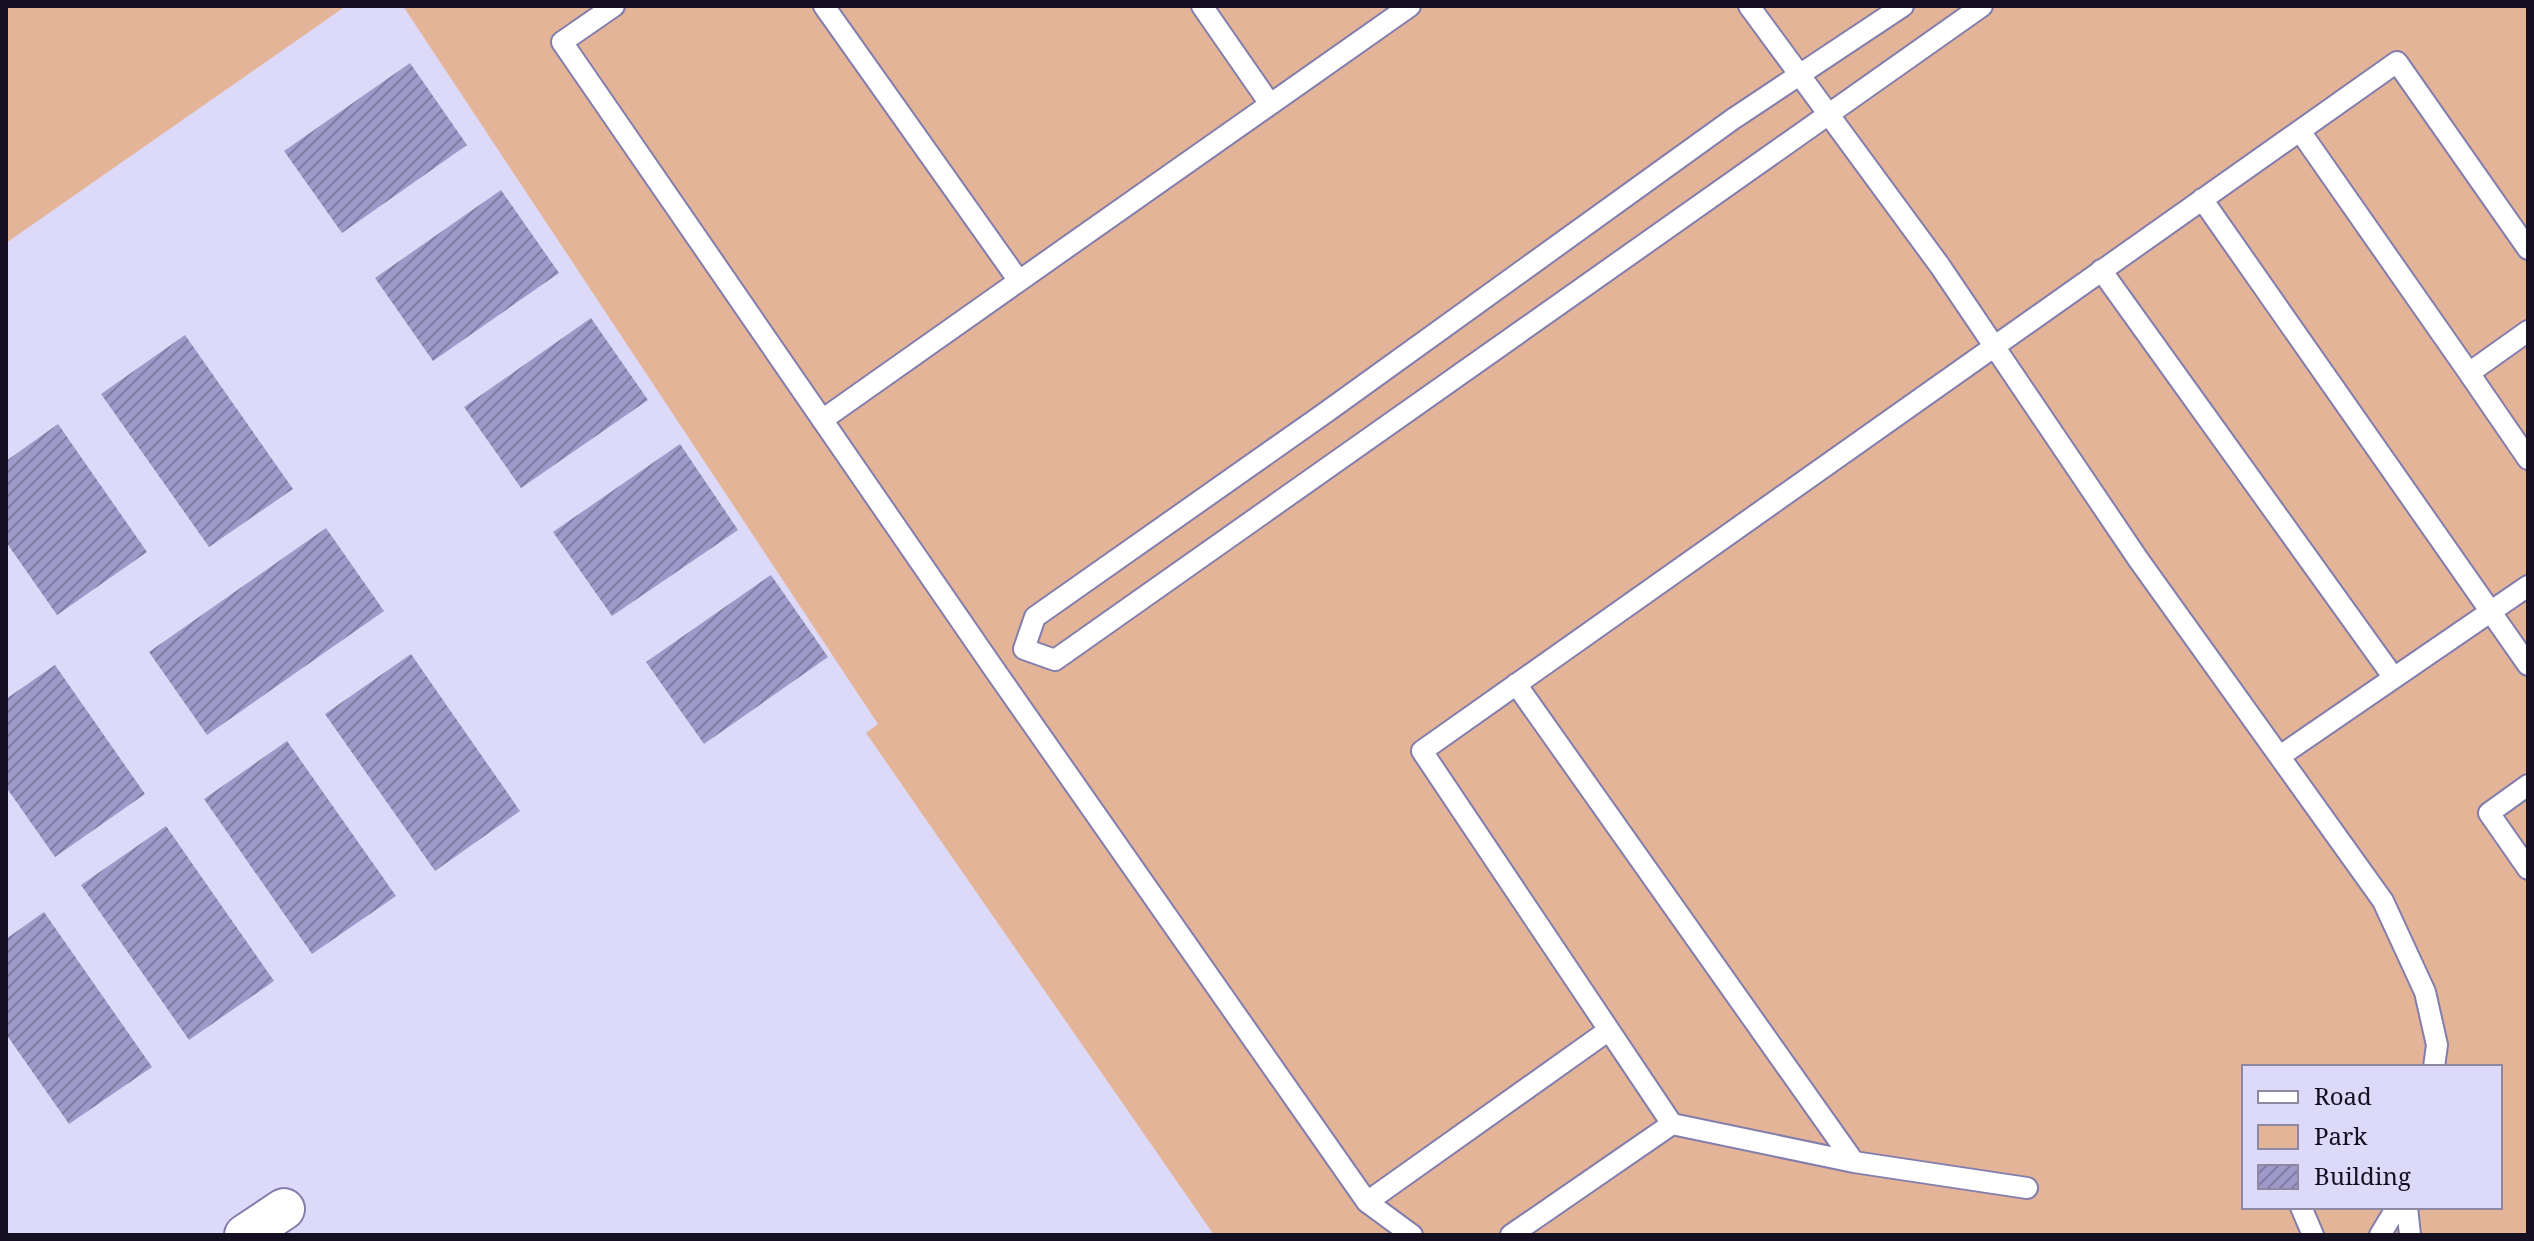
<svg xmlns="http://www.w3.org/2000/svg" width="2534" height="1241" viewBox="0 0 2534 1241" font-family="'Noto Serif',serif">
<defs>
<pattern id="building-hatch" width="6" height="6" patternUnits="userSpaceOnUse" patternTransform="scale(2)"><rect width="6" height="6" fill="#9f99c9"/><path d="M-1 1l2-2M0 6l6-6M5 7l2-2" fill="none" stroke="#807ba3"/></pattern>
</defs>
<rect width="100%" height="100%" fill="#ddd9f8"/>
<path fill="#e4b499" fill-rule="evenodd" d="M6,6H346L6,243Z
M403,6H2528V1235H1214L866,733L878,724ZM2244,1067H2500V1207H2244Z"/>
<path fill="url(#building-hatch)" d="M410,63L467,145L342,233L284,151Z
M501,190L559,273L433,361L375,278Z
M591,318L648,400L521,488L464,407Z
M185,335L293,489L209,547L101,394Z
M58,424L147,552L57,615L6,542V461Z
M680,444L738,530L612,616L553,532Z
M326,528L384,611L207,735L149,652Z
M771,575L828,657L704,744L646,662Z
M411,654L520,811L435,871L325,714Z
M55,665L145,794L55,857L6,787V699Z
M287,741L396,896L312,954L204,799Z
M166,826L274,981L189,1040L81,885Z
M44,912L152,1067L69,1124L6,1034V939Z"/>
<g fill="none" stroke-linecap="round" stroke-linejoin="round">
<g stroke="#837dac" stroke-width="24">
<path id="service" d="M614,6L562,42L994,669L1367,1202L1412,1235
M824,6L1019,281L1410,6
M1202,6L1270,104
M1749,6L1940,266L2138,559L2383,901L2425,992L2437,1045L2434,1067
M1903,6L1733,119L1325,413L1035,617L1024,649L1055,660L1982,6
M2300,131L2469,373
M2202,199L2528,665
M2101,270L2394,678
M2528,331L2469,373L2528,459
M822,420L1019,281
M1516,684L1854,1162
M2280,756L2528,586
M2528,785L2489,813L2528,869
M2027,1188L1854,1162L1672,1124L1422,751L2397,62L2528,249
M1367,1202L1609,1030
M2301,1207L2313,1235
M2407,1207L2410,1235
M1511,1235L1672,1124
M2380,1235L2397,1207"/>
</g>
<g stroke="#837dac" stroke-width="44">
<path id="minor" d="M245,1235L284,1209"/>
</g>
<use href="#service" stroke="#fff" stroke-width="20"/>
<use href="#minor" stroke="#fff" stroke-width="40"/>
</g>
<rect width="2534" height="1241" fill="none" stroke="#141022" stroke-width="16"/>
<rect x="2242" y="1065" width="260" height="144" fill="#ddd9f8" stroke="#8d89a2" stroke-width="2"/>
<rect x="2258" y="1091" width="40" height="12" fill="#ffffff" stroke="#8d89a2" stroke-width="2"/>
<text x="2314" y="1105" font-size="24" fill="#141022">Road</text>
<rect x="2258" y="1125" width="40" height="24" fill="#e4b499" stroke="#8d89a2" stroke-width="2"/>
<text x="2314" y="1145" font-size="24" fill="#141022">Park</text>
<rect x="2258" y="1165" width="40" height="24" fill="url(#building-hatch)" stroke="#8d89a2" stroke-width="2"/>
<text x="2314" y="1185" font-size="24" fill="#141022">Building</text>
</svg>
